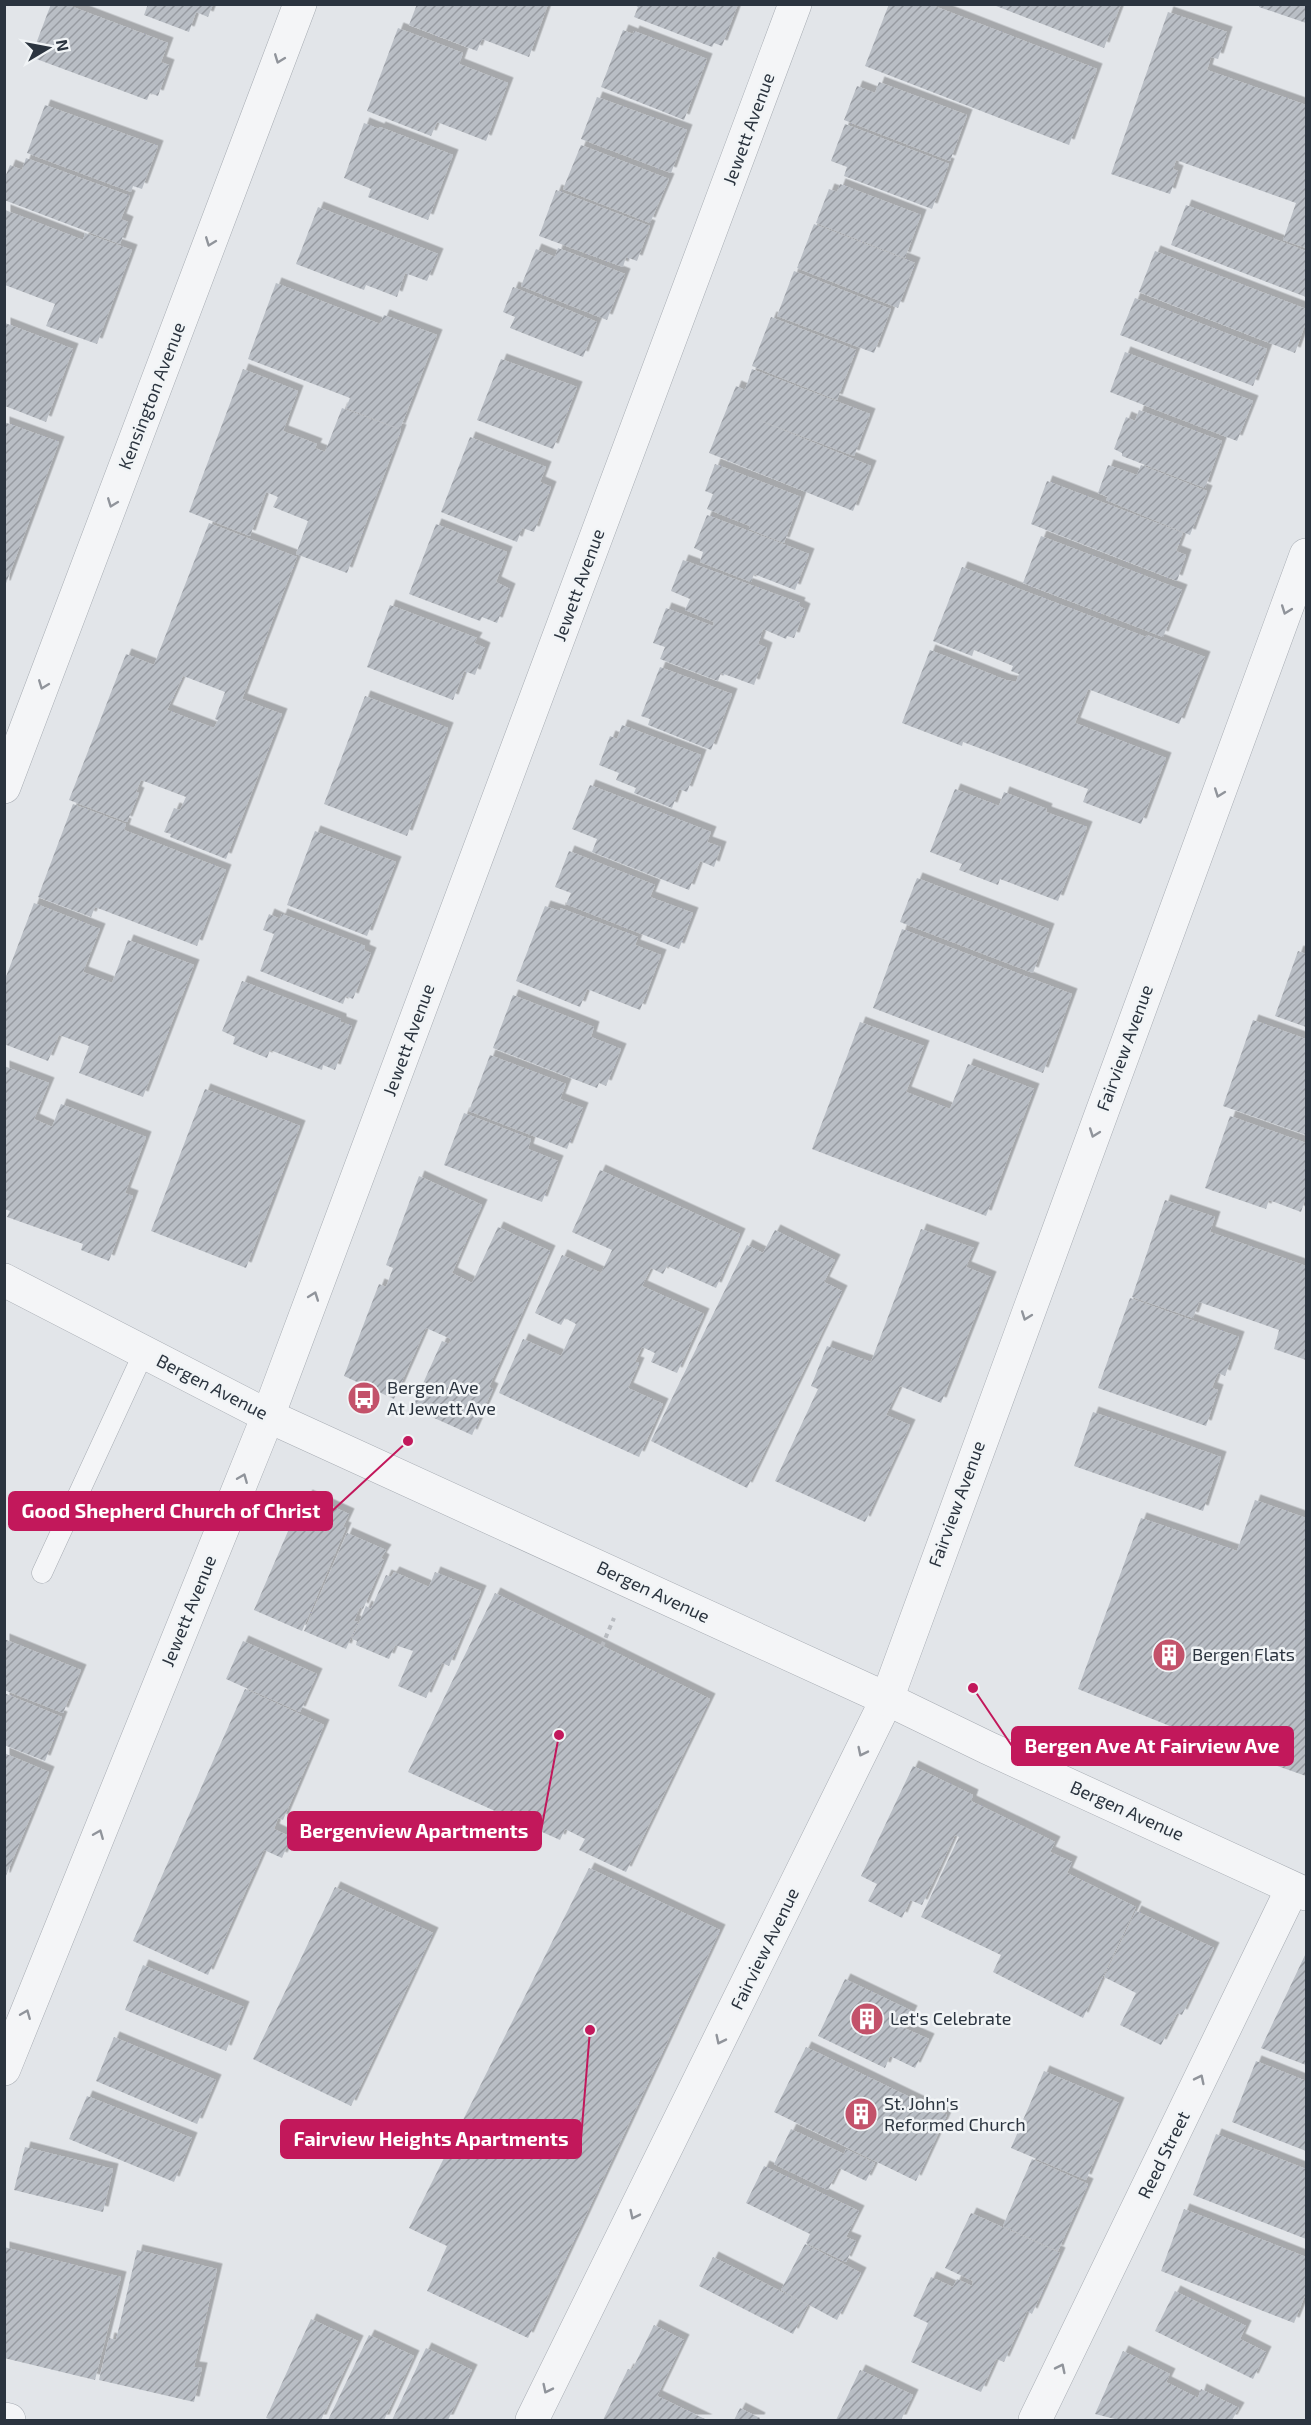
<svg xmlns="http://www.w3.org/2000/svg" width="1311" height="2425" viewBox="0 0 1311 2425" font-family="'Exo 2',sans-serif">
<defs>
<pattern id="building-hatch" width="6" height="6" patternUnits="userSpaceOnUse" patternTransform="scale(1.5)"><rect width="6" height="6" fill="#b9bec5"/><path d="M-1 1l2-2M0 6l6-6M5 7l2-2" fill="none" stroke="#979ba1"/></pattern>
<filter id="shadow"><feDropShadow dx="5.5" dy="-5.5" stdDeviation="0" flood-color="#0004"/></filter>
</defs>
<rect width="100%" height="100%" fill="#e2e5e9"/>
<path fill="url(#building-hatch)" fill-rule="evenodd" filter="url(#shadow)" d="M51,4H65L168,43L161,62L169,65L158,96L150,93L147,100L31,57Z
M148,4H213L208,17L196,12L189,32L144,15Z
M417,4H548L529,57L482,39L477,51L409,25Z
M633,4H738L722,46L714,43L712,47L634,17L638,7Z
M889,4H929L1097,69L1069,145L865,66Z
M991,4H1121L1104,48Z
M1259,4H1306V23L1259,7Z
M1168,12L1227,32L1218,59L1211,57L1207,70L1306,105V248L1283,240L1296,203L1176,160L1173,169L1178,171L1170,194L1111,174Z
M398,28L463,53L459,64L508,83L486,141L437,122L431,136L367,111Z
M623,30L633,34L634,31L707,59L684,120L601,87Z
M879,82L967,115L950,161L844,120L857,86L875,93Z
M597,97L687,130L671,173L581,139Z
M45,105L158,146L142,189L133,186L131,192L27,153Z
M364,123L379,129L380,127L453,155L428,220L368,197L371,189L344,178Z
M845,124L949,164L932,209L844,176L847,167L831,161Z
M581,145L669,179L650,223L563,189Z
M26,158L130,196L121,219L128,222L120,244L4,200V180L10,165L22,170Z
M840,184L921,215L905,258L816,223L829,189L837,192Z
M556,190L650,226L637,261L626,257L623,267L539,236Z
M1186,205L1306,251V297L1171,245Z
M318,207L438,254L427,281L405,273L397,297L366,285L364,290L296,264Z
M5,210L83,240L85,233L132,250L97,344L46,326L55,304L5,285Z
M814,224L915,263L898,308L797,268Z
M558,248L625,274L607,320L521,286L536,249L555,257Z
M1155,251L1306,309V322L1295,353L1139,292Z
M794,271L891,309L874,353L777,316Z
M276,283L380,324L384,315L437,335L400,429L346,408L350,398L248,359Z
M513,287L597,322L583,357L510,328L515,317L503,312Z
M1135,298L1267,349L1253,386L1120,335Z
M771,317L856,350L837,400L752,366Z
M5,323L73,349L46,422L5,406Z
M1125,352L1253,401L1237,441L1110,392Z
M501,359L577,387L553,449L477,420Z
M243,369L298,391L283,431L317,444L315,448L325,452L342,408L401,430L347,573L296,554L308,521L273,507L278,497L266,492L250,536L189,512Z
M752,369L870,414L854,456L751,417L871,466L853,511L709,453L736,386L745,390Z
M1139,410L1222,441L1205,488L1122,456V453L1114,449L1126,417L1135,421Z
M4,422L59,442L5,586H4Z
M470,437L546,467L540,482L551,487L534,532L522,528L517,542L441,512Z
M715,464L801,497L784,543L749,529L750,526L707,509L713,494L705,491Z
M1108,465L1137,475L1141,465L1207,491L1190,535L1106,500L1108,497L1098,493Z
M1047,481L1183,533L1176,551L1186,555L1177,581L1031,524Z
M707,515L809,554L795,590L754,574L751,582L700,562L703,552L694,548Z
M209,523L297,557L242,699L282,714L226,859L170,837L171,834L164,832L174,808L180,810L186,797L141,780L136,792L139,793L127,822L69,800L126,654L154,665ZM160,667L225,692L215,719L218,720L214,728L167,710L183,676Z
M436,524L507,552L496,582L510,589L497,623L482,617L480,621L409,594Z
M1041,536L1182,590L1163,637L1023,583Z
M683,560L800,603L799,606L805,609L794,638L787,636L786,639L763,629L758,644L767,648L754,685L721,673L718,681L660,659L665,647L653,643L666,608L713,626L714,622L685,610L690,599L671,591Z
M962,567L1146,637L1147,635L1205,657L1179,724L1088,689L1075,723L1166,758L1141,824L1083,802L1088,789L963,742L962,746L902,723L930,650L1006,680L1016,682L1019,674L1011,671L1013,666L974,650L972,656L933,641Z
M390,605L477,638L474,643L485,648L475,675L464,671L453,700L367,667Z
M660,667L732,694L711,750L648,725L650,719L641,716Z
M365,696L448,728L407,836L324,804Z
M622,725L701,755L687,792L679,789L672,808L634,793L636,788L616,780L619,773L599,765L610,736L617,739Z
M590,785L711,832L707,842L721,847L714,867L700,861L689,890L592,852L597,839L572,829Z
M955,789L999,806L1004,792L1047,809L1046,812L1087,827L1058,901L1000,879L998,885L959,870L962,864L930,852Z
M73,804L126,824L124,830L226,870L197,946L95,907L91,917L38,897Z
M315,831L396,862L367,936L287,905Z
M569,851L655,885L650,897L693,913L679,949L566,904L571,893L555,887Z
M917,878L1049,929L1033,973L900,922Z
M34,903L100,929L83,972L112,983L128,940L194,965L143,1097L79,1073L89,1046L59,1035L48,1061L4,1044V982Z
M545,906L560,911V908L638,937L635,945L661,955L640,1010L587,989L580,1007L516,981Z
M269,914L280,919L282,914L365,946L364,950L371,953L353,999L346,996L343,1004L260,971L274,934L263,930Z
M902,929L1072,994L1043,1073L873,1008Z
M1298,951L1306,954V1027L1275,1016Z
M242,981L341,1019V1022L352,1026L335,1070L323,1065L322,1070L270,1050L267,1058L233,1044L235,1037L222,1031Z
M513,995L594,1027L591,1037L621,1049L606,1086L599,1083L597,1088L493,1048Z
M1253,1020L1306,1039V1135L1223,1106Z
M860,1022L924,1046L906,1092L950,1109L968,1064L1034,1089L986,1216L812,1149Z
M490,1055L566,1084L560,1099L583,1108L567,1149L469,1111Z
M4,1066L49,1083L34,1119L52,1127L61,1104L146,1137L125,1193L133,1196L109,1261L81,1250L83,1244L7,1217L10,1211L4,1209Z
M205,1089L300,1126L246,1268L151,1231Z
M464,1113L531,1139L528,1149L558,1161L542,1202L444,1165Z
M1230,1116L1306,1143V1196L1301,1212L1269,1200L1266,1209L1205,1188Z
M600,1170L740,1234L716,1288L667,1266L663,1274L651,1268L642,1286L704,1314L677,1373L651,1362L655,1353L642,1347L635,1362L639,1363L628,1388L663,1404L639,1457L499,1393L523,1339L561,1356L576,1324L565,1318L561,1325L535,1313L562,1255L601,1273L612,1250L572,1232Z
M419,1176L482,1205L452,1273L472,1283L498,1227L550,1251L489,1387L493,1389L472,1435L412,1408L442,1341L449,1344L451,1339L426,1328L394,1399L344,1376L379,1284L386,1287L393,1268L386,1265Z
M1165,1200L1215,1217L1210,1232L1306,1266V1360L1274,1349L1279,1330L1199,1302L1193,1318L1132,1297Z
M921,1229L974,1248L966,1267L991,1277L941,1403L900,1386L886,1415L910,1425L865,1522L775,1481L818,1389L811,1386L827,1346L871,1362Z
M775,1230L835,1260L824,1282L842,1291L747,1488L651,1441L747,1245L763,1253Z
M1130,1298L1239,1337L1225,1376L1218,1373L1215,1380L1212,1388L1218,1390L1206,1426L1098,1388Z
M1093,1412L1221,1457L1203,1511L1074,1466Z
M307,1495L349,1514L343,1527L346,1528L302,1631L254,1610L298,1508L300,1509Z
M1255,1500L1306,1518V1776L1217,1745L1078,1689L1141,1518L1237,1551Z
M347,1533L386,1550L381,1558L384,1560L363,1609L360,1607L354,1621L358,1622L346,1649L304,1631Z
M394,1572L429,1587L435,1572L481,1591L449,1666L442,1663L426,1698L398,1686L413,1651L395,1645L389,1659L356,1645L357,1641L352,1639L366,1606L371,1609L386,1575L391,1577Z
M495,1593L710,1699L626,1872L579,1850L585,1839L565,1829L560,1840L408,1772Z
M4,1639L81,1670L63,1713L4,1690Z
M243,1641L317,1674L300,1712L226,1679Z
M245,1689L324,1725L283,1820L278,1818L274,1829L291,1837L282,1858L264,1850L208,1975L133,1941Z
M4,1693L62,1717L45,1761L4,1745Z
M4,1753L49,1772L5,1878H4Z
M913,1766L973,1795L971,1801L1055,1842L1050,1852L1072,1862L1067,1873L1136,1907L1083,2018L993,1972L1001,1955L921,1917L959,1837L955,1835L922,1905L910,1900L902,1918L868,1901L877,1884L861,1876Z
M589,1868L720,1930L528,2338L427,2291L447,2246L409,2228Z
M335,1887L433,1933L351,2106L253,2059Z
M1136,1911L1214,1948L1182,2015L1177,2013L1161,2045L1120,2025L1136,1993L1104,1977Z
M1306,1953V2065L1261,2048Z
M143,1965L244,2007L226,2051L125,2010Z
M845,1979L912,2011L904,2028L929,2039L915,2068L890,2056L885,2068L818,2036Z
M114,2037L216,2080L197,2124L96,2081Z
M806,2047L947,2115L916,2181L774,2112Z
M1256,2061L1306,2081V2151L1232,2122Z
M1044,2071L1119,2103L1086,2180L1011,2148Z
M87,2096L192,2138L174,2182L69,2139Z
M791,2129L844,2154L846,2149L875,2163L866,2181L839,2168L828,2190L774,2164Z
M1216,2134L1306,2169V2239L1193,2195Z
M25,2147L113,2169L103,2212L14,2190Z
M1032,2159L1088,2184L1058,2251L1003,2226Z
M764,2166L859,2211L846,2237L856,2241L846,2262L806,2243L810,2234L746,2203Z
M1184,2209L1306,2257V2293L1294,2323L1161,2271Z
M971,2213L1060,2253L1032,2314L1027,2311L1004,2362L996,2359L981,2392L911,2362L928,2323L913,2316L931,2277L953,2287L957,2279L972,2286L973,2281L945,2268Z
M805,2244L861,2273L837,2320L781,2290Z
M4,2247L121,2277L95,2380L4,2358Z
M137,2250L217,2269L194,2367L202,2368L194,2402L99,2380L109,2338L116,2340Z
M713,2257L808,2305L793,2334L699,2286Z
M1175,2291L1246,2326L1240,2339L1266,2352L1253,2379L1155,2331Z
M311,2319L358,2341L321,2420H272L266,2418Z
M654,2325L684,2340L657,2396L707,2420H603L628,2369L632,2370Z
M369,2335L414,2356L384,2420H328Z
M426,2348L472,2370L448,2420H392Z
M1123,2351L1170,2374L1166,2382L1198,2398L1201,2389L1239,2408L1232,2420H1119L1095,2414Z
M860,2370L913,2395L901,2420H836Z
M740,2408L760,2418L759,2420H734Z"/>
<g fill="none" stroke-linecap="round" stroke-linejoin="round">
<g stroke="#a7acb3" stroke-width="21">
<path id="service" d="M42,1573L144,1352"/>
</g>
<g stroke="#a7acb3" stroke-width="34">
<path id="minor" d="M4,787L300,4
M4,2069L268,1416L795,4
M532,2420L887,1699L1306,555
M1035,2420L1292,1889"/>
</g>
<g stroke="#a7acb3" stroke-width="34">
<path id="tertiary" d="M4,1280L268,1416L887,1699L988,1748L1306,1894
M4,2419L9,2420"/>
</g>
<path stroke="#b8bbc0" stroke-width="4" stroke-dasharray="4.5 4.5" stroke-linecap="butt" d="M602,1646L614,1618"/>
<use href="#service" stroke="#f4f5f7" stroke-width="20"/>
<use href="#minor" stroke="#f4f5f7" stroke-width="33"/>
<use href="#tertiary" stroke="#f4f5f7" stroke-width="33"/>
</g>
<defs><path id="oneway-chevron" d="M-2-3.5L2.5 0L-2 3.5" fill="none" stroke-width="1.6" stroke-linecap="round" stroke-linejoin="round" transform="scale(1.5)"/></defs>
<g stroke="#90949b">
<use href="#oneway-chevron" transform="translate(279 59) rotate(111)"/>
<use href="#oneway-chevron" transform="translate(210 242) rotate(111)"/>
<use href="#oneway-chevron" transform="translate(112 503) rotate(111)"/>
<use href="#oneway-chevron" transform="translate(1286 610) rotate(110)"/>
<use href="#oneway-chevron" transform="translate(43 685) rotate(111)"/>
<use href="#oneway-chevron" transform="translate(1219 793) rotate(110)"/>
<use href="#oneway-chevron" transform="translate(1094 1133) rotate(110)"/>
<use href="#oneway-chevron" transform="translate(314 1296) rotate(-70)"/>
<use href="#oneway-chevron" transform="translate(1026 1316) rotate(110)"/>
<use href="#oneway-chevron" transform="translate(243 1478) rotate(-68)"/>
<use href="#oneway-chevron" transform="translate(862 1752) rotate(116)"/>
<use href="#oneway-chevron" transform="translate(99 1834) rotate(-68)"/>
<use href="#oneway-chevron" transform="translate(26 2014) rotate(-68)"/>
<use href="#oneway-chevron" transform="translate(720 2040) rotate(116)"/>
<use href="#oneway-chevron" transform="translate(1200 2079) rotate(-64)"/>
<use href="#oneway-chevron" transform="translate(634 2215) rotate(116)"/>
<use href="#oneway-chevron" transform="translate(1061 2368) rotate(-64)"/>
<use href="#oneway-chevron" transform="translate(547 2389) rotate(116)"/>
</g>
<defs>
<g id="bus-disc" transform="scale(1.725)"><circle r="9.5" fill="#c3526a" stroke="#f1f4f6"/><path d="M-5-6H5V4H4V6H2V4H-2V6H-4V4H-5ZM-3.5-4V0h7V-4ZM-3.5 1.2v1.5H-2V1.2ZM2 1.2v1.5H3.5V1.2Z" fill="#fff"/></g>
<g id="building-disc" transform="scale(1.725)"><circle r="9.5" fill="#c3526a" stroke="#f1f4f6"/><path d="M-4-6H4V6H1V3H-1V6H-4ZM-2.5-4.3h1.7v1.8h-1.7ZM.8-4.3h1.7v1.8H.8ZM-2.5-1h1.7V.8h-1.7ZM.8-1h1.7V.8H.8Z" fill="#fff"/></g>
</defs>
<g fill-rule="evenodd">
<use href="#bus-disc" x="364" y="1398"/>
<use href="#building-disc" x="1169" y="1655"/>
<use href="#building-disc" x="867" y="2019"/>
<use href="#building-disc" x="861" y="2114"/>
</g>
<g text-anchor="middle" stroke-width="5" stroke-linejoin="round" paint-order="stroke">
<g font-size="18" fill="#2b343f" stroke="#f1f4f6">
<text transform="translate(749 129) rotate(-70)" y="6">Jewett Avenue</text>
<text transform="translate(152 396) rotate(-69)" y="6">Kensington Avenue</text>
<text transform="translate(579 585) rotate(-70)" y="6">Jewett Avenue</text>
<text transform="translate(409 1040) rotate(-70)" y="6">Jewett Avenue</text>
<text transform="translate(1125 1048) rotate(-70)" y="6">Fairview Avenue</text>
<text transform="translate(212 1387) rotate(27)" y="6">Bergen Avenue</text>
<text transform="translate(957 1504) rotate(-70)" y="6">Fairview Avenue</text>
<text transform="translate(653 1592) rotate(25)" y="6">Bergen Avenue</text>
<text transform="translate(189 1611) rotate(-68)" y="6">Jewett Avenue</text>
<text transform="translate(1127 1811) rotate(24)" y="6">Bergen Avenue</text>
<text transform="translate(765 1949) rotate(-64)" y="6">Fairview Avenue</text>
<text transform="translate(1164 2155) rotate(-64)" y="6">Reed Street</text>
</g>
<g font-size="18" fill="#2b343f" stroke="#f1f4f6" text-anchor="start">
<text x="387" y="1394">Bergen Ave<tspan x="387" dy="21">At Jewett Ave</tspan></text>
<text x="1192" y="1661">Bergen Flats</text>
<text x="890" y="2025">Let's Celebrate</text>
<text x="884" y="2110">St. John's<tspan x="884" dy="21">Reformed Church</tspan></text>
</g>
</g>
<path fill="none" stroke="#c2185b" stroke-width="2" d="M408 1441L332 1511M973 1688L1012 1746M559 1735L541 1831M590 2030L581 2139"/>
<g fill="#c2185b" stroke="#f1f4f6" stroke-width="2">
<circle cx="408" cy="1441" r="6"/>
<circle cx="973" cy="1688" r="6"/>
<circle cx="559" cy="1735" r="6"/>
<circle cx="590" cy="2030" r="6"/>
</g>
<g fill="#c2185b" stroke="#c2185b" stroke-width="2">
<rect x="9" y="1492" width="323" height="38" rx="6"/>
<rect x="1012" y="1727" width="281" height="38" rx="6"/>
<rect x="288" y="1812" width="253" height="38" rx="6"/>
<rect x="281" y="2120" width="300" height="38" rx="6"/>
</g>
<g font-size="20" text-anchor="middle" font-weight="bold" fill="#fff">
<text x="171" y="1518">Good Shepherd Church of Christ</text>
<text x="1152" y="1753">Bergen Ave At Fairview Ave</text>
<text x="414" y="1838">Bergenview Apartments</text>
<text x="431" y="2146">Fairview Heights Apartments</text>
</g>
<rect width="1311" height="2425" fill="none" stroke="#2b343f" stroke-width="12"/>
<g transform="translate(48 48) rotate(80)" stroke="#f1f4f6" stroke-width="4.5" paint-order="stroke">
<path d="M0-4.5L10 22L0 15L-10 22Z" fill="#2b343f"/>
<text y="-9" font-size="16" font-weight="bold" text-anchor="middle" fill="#2b343f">N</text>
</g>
</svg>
